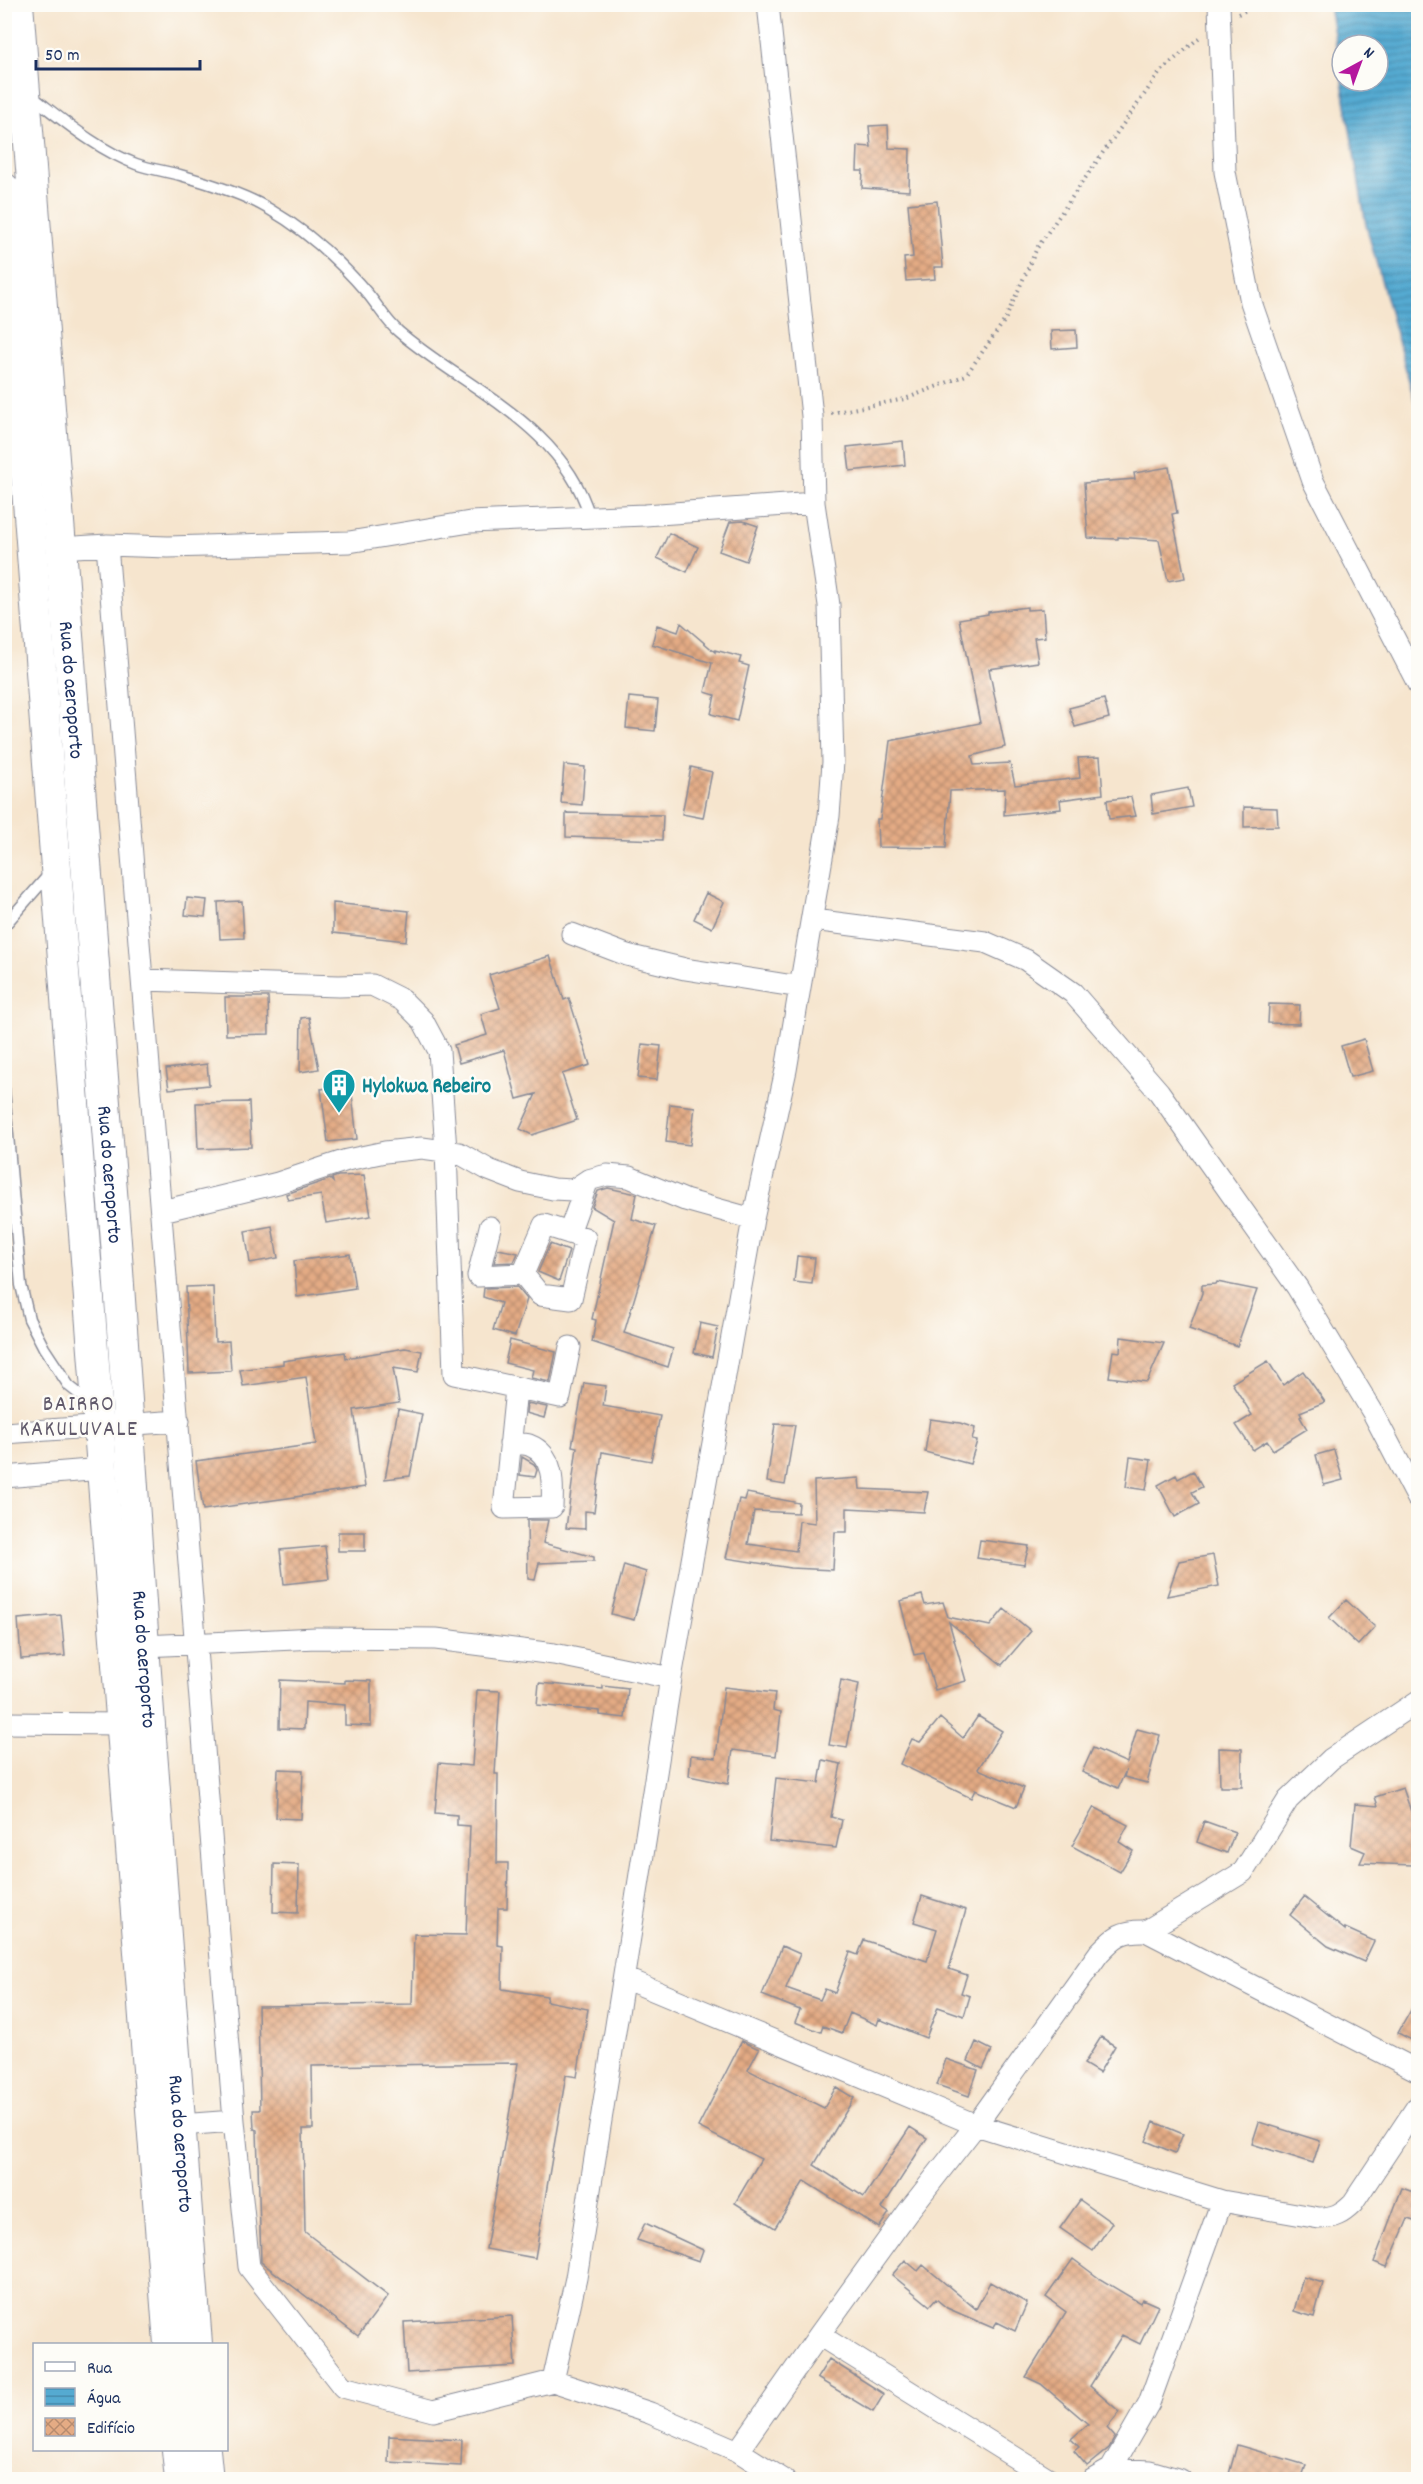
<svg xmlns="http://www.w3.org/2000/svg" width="1423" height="2484" viewBox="0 0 1423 2484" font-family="Dekko,sans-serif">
<defs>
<pattern id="water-rules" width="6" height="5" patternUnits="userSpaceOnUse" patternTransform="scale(1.5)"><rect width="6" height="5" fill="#55aad1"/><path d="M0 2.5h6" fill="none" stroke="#468bad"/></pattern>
<pattern id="building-cross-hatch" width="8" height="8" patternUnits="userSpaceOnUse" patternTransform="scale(1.5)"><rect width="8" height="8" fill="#e4ab84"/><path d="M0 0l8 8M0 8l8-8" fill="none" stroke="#b88c6f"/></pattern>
</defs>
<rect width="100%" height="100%" fill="#fdfcf7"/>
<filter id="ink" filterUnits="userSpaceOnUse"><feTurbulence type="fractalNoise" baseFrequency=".0167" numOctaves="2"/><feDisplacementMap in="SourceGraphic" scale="12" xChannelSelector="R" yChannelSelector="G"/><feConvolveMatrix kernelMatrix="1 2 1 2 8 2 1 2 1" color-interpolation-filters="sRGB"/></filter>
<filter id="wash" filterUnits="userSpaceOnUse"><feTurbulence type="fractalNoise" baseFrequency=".008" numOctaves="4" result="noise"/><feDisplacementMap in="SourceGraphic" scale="24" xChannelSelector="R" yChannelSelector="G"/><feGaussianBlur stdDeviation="1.35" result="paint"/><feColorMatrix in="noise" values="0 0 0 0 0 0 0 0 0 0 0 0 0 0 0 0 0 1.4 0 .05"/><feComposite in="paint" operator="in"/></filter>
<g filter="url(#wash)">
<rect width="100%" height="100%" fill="#f6e5ce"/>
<path fill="url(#water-rules)" stroke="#386c98" stroke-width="1.5" d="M1329,5H1418V413L1366,225L1342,81H1378V45H1342V80Z"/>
<g id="blocks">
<path fill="url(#building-cross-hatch)" d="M888,125L889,148L910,149L909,191L862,188L863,171H857L858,146L871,147L869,126Z
M937,201L943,267H934L935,279L906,281L904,258L913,257L908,204Z
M1076,330L1077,347L1052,349L1051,331Z
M903,441L905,465L850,471L847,447Z
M1169,467L1177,513L1172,514L1185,578L1168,581L1159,540L1118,537V539L1088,538L1084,483L1135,479L1134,473Z
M743,521L758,526L746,561L719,551L730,522Z
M669,533L698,547L687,572L657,558Z
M1027,607V610L1043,609L1045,637L1034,638L1038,662L989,669L1005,747L972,756L974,765L1010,763L1015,785L1080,778L1078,758L1100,757L1103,794L1060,800L1061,809L1004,815L1005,789L950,791L946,848L878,847L877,819H880L890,741L980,723L959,619L988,614V612Z
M681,623L715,652V650L741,657L739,663L749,666L737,721L711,714L715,695L705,692L712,663L652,644L657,625L678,632Z
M629,697L658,700L655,731L626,728Z
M1104,699L1109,718L1075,727L1069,708Z
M564,765L585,767L582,805L561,803Z
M691,767L712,772L703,818L682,814Z
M1188,788L1192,807L1153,814L1151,795Z
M1131,797L1136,816L1109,819L1107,800Z
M1244,807L1277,808L1278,826L1244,827Z
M566,813L663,815L662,840L566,837Z
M706,893L724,902L712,928L694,919Z
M187,898L207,900L205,917L185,915Z
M242,901L244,938L220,939L218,902Z
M333,903L409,911L406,941L333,933Z
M550,956L564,1000L569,998L590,1065L562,1074L577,1120L532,1135L520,1129L536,1094L517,1099L504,1050L459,1063L454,1045L487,1035L481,1014L500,1008L489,975Z
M225,997H268L269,1034L226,1035Z
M1269,1004L1300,1005L1299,1024L1268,1023Z
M309,1017L319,1069L300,1072L301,1018Z
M1364,1039L1373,1071L1350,1077L1341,1046Z
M642,1044L661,1046L657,1080L638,1078Z
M207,1064L209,1085L169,1089L166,1069Z
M351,1085L357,1139L328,1142L321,1089Z
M249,1102L251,1147L198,1149L196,1103Z
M670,1104L695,1107L690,1145L666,1142Z
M364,1175L371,1216L326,1223L321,1195L288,1200L286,1194L330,1179L333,1182L332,1178L338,1176Z
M608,1188L637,1194L632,1219L656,1226L624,1333L673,1349L668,1367L592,1342L596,1320L592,1319L614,1220L592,1207L598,1191Z
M272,1226L278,1258L250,1263L245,1231Z
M550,1244L569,1251L559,1281L538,1272Z
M498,1249L518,1253L514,1262L494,1263Z
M350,1254L355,1288L297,1297L294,1261Z
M797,1256L815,1258L812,1284L794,1282Z
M1217,1282L1257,1290L1237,1346L1189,1329L1202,1293V1285L1216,1284Z
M213,1286L215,1342L229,1341L231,1371L189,1373L186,1287Z
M517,1287L527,1299L515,1336L493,1330L501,1303L483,1297L484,1288Z
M700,1323L718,1327L712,1357L694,1353Z
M1121,1337L1164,1343L1147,1382L1109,1377L1113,1351L1120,1352Z
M510,1340L556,1352L550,1382L531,1378L533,1370L505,1363Z
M405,1348L422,1351L418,1372L393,1368L399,1403L354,1410L365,1487L203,1510L196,1461L316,1444L306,1377L243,1386L240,1370L283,1364V1361L345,1352L346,1358Z
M1268,1361L1283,1385L1303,1371L1325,1402L1300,1412L1302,1416L1300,1417L1307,1429L1273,1450L1267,1441L1253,1450L1236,1425L1252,1415L1232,1383Z
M584,1383L606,1386L603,1406L660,1416L651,1461L602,1452L594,1512L585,1511V1529L566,1528L577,1447L572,1446Z
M527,1403L547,1407L544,1418L526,1413Z
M398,1409L422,1414L410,1476L385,1479Z
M930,1419L960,1423L975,1428L972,1440L977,1441L970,1464L925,1452Z
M775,1424L795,1425L785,1485L767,1482Z
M1334,1450L1343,1480L1324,1485L1316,1455Z
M522,1457L534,1464L537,1470L535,1477L520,1475Z
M1130,1457L1151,1460L1146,1490L1126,1487Z
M1193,1471L1202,1487L1192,1492L1199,1504L1175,1517L1158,1485L1176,1475L1178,1479Z
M859,1478L860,1489L928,1492L924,1512L847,1508V1532H835L833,1570L791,1568L726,1558L739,1499L745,1500L747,1493L799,1503L798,1513L754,1511L748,1544L796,1551L799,1521L815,1523L814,1481Z
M527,1520H548L543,1543L594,1557V1561L539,1563L535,1580L528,1579Z
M338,1532H365V1551H338Z
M980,1540L1029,1546L1024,1565L977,1558Z
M325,1546L329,1579L284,1584L280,1550Z
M1213,1555L1219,1586L1167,1596L1179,1561Z
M624,1565L646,1572L634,1620L611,1614Z
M922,1595L925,1605L943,1602L948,1617L990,1626L1004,1609L1031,1631L1002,1665L949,1622L966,1681L935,1690L924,1653L914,1655L900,1601Z
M1346,1600L1375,1627L1358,1645L1329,1618Z
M61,1615L65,1656L21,1659L18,1619Z
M280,1680L345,1683V1680L371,1681V1726L345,1725V1705L305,1702L304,1729L279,1728Z
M841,1680L859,1684L847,1748L829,1745Z
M539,1683L603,1689V1686L628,1689L625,1718L600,1715V1711L537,1705Z
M724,1687L775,1693L773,1710L781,1712L776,1756L733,1750L728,1784L689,1776L691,1755L716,1758Z
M477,1690L500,1691L495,1774H498L497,1863H508L507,1908H498L497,1945L503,1946L502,1989L547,1996L546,2001L588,2009L577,2077L566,2075L535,2258L486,2249L518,2063L312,2066L313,2129H303L305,2232L388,2296L358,2336L261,2262L257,2130L254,2129L253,2110H260L258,2006L412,2004L414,1934L466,1935L470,1826L457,1825V1815L435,1813L439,1763L472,1766Z
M978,1716L1002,1731L978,1769L1024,1788L1016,1807L975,1790L971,1798L900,1764L912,1739L920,1742L940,1718L963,1738Z
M1137,1729L1160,1735L1147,1783L1124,1777L1126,1770L1118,1788L1082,1772L1093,1748L1127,1763Z
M1219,1748L1242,1749V1787H1220Z
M823,1760L841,1764L831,1817L842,1820L836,1848L769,1841L776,1778L819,1783Z
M278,1769L303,1770L301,1819L276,1818Z
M1403,1788L1415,1823H1419V1841L1413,1842V1865L1360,1863L1365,1852L1351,1846L1355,1804L1378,1806L1375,1797Z
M1094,1807L1128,1825L1119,1842L1133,1851L1120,1872L1072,1846Z
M1204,1821L1235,1832L1227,1853L1197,1842Z
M274,1864L299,1865L298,1913L273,1912Z
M922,1896L966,1910L949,1969L967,1975L961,1993L970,1996L964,2016L938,2007L926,2038L879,2019L877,2025L850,2013L842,2033L823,2026L821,2032L795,2022L800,2010L762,1995L782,1946L800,1954L786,1988L820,2000L825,1989L835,1993L850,1952L858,1955L864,1940L927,1961L937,1929L914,1922Z
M1304,1897L1345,1930V1928L1374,1941L1364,1962L1328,1946L1290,1915Z
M1419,1996V2044L1398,2033Z
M1101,2037L1115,2046L1099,2073L1084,2064Z
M742,2041L759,2049L748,2070L824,2108L836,2087L854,2098L814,2165L864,2197L910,2127L927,2138L882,2208L889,2213L879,2228L804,2181L775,2228L735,2203L761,2159L698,2127Z
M976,2042L992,2050L983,2069L968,2061Z
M946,2059L978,2070L969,2096L937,2085Z
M1154,2122L1183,2134L1175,2153L1146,2141Z
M1259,2122L1320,2141L1313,2163L1252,2144Z
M1402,2188L1419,2194V2223L1408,2219L1387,2267L1374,2262Z
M1080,2200L1112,2223L1093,2251L1060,2228Z
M645,2223L703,2250L699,2261L637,2240Z
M1073,2259L1100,2279L1140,2303L1142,2299L1158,2306L1140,2344L1122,2335L1090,2386L1120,2412L1107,2428L1115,2437L1109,2448L1087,2466L1074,2451L1079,2447L1071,2439L1088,2424L1041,2384L1026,2377L1066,2312L1046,2297Z
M905,2260L918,2271L923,2265L976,2309L990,2282L1027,2303L1015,2331L997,2322L993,2328L947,2308L936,2299L930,2306L892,2275Z
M1303,2277L1323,2283L1314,2317L1294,2311Z
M512,2316L515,2366L407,2373L404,2322Z
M829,2359L884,2394L873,2412L817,2378Z
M389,2436L462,2440L461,2466L388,2462Z
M1237,2445L1306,2465L1301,2480H1249L1229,2474Z"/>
</g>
</g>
<g filter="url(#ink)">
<use href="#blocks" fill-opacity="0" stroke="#888a96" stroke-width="1.5"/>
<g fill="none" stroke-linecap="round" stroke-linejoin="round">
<g stroke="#888a96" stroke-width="13">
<path id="service" d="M30,95C63,120 96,149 136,164C150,169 165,171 180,175C205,182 246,195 269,209C307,231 339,260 368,294C378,306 387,322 399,332C466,389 563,425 590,517
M4,926L52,871
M4,1089L21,1285L29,1319L44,1348L69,1386L92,1404"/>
</g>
<g stroke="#888a96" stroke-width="23">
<path id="minor" d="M1219,4L1225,172L1251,302L1313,481L1418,684
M107,545L234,2121L249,2267L343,2387L433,2411L553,2381L650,2413L738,2451L784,2480
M60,548L107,545L168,547L349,542L470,522L645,515L814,503
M813,920L985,942L1026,960L1073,993L1159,1092L1297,1287L1372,1411L1418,1499
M572,934L627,955L685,969L800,987
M143,980L339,986L372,985L402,1000L423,1021L439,1051L446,1150L454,1374L560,1397L570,1347
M162,1211L278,1183L347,1160L385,1152L422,1148L459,1153L489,1170L520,1182L553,1189L573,1190L588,1180L607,1175L629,1177L685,1200L753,1219
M544,1225L585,1238L571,1299L540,1295L523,1274Z
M490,1227L478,1276L523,1274
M569,1233L588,1180
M4,1433L179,1421
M510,1444C515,1444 523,1443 529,1445C555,1455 553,1485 552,1507L504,1508L516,1389
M4,1477L102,1469
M144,1646L316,1638L436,1639L554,1654L671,1678
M4,1723L122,1724
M1146,1931L1243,1872L1288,1800L1331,1759L1418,1701
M624,1978L976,2125L1222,2201L1319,2218C1334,2218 1342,2214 1353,2203L1418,2105
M180,2125L234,2121
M819,2335L1051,2480
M553,2381L576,2278L671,1678L753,1219L786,1070L829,816L833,762L829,605L814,503L812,416L768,4
M738,2451L819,2335L910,2209L976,2125L1099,1953C1115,1936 1122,1930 1146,1931L1418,2071
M1111,2469L1149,2403L1222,2201
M1092,2480L1111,2469L1150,2471L1181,2480"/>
</g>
<g stroke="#888a96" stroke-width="32">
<g id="secondary">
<path id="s1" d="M18,4L116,1242L144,1646L197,2344"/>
<path d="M4,188L169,2344"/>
<path d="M177,2450L180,2480"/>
<path d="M205,2450L208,2480"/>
</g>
</g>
<path stroke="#888a96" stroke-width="4" stroke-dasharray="1.5 4.5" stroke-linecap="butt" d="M1238,14L1260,4
M831,413L905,399L966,375L1005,320L1037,248L1104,151L1161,71L1201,36"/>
<use href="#service" stroke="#fff" stroke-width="10"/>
<use href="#minor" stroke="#fff" stroke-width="21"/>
<use href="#secondary" stroke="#fff" stroke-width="30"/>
</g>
</g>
<defs>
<g id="building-pin" transform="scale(1.725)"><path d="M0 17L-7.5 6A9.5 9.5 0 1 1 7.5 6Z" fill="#0f9aa8" stroke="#fdfcf7"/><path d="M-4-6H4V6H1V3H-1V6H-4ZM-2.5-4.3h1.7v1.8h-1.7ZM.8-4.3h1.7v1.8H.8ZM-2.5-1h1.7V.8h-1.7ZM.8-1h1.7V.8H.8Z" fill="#fff"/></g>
</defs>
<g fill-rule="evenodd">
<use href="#building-pin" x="339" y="1085"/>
</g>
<g text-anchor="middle" stroke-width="5" stroke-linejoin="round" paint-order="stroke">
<g font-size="21" fill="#1b2f5e" stroke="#fdfcf7">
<text dy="7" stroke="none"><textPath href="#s1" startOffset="688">Rua do aeroporto</textPath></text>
<text dy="7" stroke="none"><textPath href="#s1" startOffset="1174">Rua do aeroporto</textPath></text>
<text dy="7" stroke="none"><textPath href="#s1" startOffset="1660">Rua do aeroporto</textPath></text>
<text dy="7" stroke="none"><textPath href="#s1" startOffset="2146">Rua do aeroporto</textPath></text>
</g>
<g font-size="21" font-weight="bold" fill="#0d838f" stroke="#fdfcf7" text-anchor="start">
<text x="362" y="1092">Hylokwa Rebeiro</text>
</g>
<g font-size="22" letter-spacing="1.5" fill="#615a6b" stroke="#fdfcf7">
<text x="79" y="1410">BAIRRO<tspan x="79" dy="25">KAKULUVALE</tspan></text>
</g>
</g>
<rect width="1423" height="2484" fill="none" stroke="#fdfcf7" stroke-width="24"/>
<rect x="33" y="2343" width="195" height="108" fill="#fdfcf7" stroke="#a3aaba" stroke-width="1.5"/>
<rect x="45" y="2362" width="30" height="9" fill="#ffffff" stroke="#a3aaba" stroke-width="1.5"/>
<text x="87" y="2373" font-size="18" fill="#1b2f5e">Rua</text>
<rect x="45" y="2388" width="30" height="18" fill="url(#water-rules)" stroke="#a3aaba" stroke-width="1.5"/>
<text x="87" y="2403" font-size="18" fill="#1b2f5e">Água</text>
<rect x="45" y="2418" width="30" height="18" fill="url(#building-cross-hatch)" stroke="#a3aaba" stroke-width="1.5"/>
<text x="87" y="2433" font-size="18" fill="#1b2f5e">Edifício</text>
<g transform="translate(1360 63) rotate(41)"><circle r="28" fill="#fdfcf7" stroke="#a3aaba" stroke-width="1.5"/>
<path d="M0-4.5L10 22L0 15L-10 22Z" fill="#b5179e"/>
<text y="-9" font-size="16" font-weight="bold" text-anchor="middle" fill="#1b2f5e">N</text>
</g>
<path d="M36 60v9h164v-9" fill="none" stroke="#1b2f5e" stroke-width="3"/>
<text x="45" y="60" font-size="18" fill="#1b2f5e" stroke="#fdfcf7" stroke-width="4.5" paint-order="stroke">50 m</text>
</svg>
